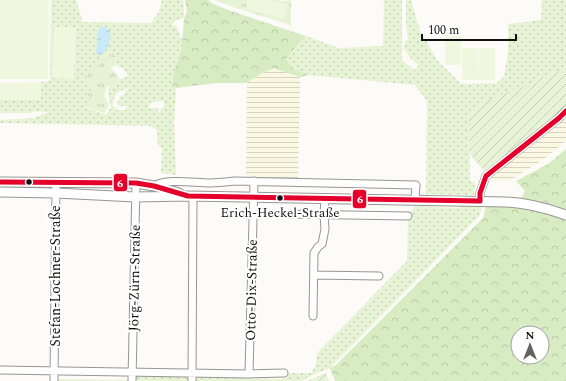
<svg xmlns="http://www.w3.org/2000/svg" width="566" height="381" viewBox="0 0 566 381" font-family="Spectral,serif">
<defs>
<pattern id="farmland-rules" width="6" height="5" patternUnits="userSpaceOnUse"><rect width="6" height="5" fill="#faf7e2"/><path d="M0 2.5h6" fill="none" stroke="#d5d3c1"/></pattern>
<pattern id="grass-dots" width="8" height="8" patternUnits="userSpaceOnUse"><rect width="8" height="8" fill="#e7f3d5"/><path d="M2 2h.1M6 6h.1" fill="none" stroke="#c5cfb6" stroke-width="1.8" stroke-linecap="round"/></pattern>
<pattern id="forest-crowns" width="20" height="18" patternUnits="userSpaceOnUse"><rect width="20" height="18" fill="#d7ecc2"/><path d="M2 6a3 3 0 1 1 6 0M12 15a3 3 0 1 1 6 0" fill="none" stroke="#b8c9a6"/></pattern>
<pattern id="park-tufts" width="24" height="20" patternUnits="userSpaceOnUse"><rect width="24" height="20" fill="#e7f3d5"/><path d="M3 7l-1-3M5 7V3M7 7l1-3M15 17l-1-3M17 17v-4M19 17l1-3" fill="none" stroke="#c5cfb6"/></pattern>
<pattern id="garden-furrows" width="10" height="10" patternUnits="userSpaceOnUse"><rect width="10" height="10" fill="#e7f3d5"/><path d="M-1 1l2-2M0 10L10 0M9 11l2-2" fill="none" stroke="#c5cfb6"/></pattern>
<pattern id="water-ripples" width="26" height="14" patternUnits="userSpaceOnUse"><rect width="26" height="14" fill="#caeaf9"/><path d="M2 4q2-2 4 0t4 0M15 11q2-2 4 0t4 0" fill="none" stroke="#acc8d4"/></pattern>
</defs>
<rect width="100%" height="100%" fill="#fcfbf7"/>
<path fill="url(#farmland-rules)" d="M273,68L300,77L298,182L254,181L246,174L247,83L257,76Z
M566,117V141L544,159L509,181L489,180L492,176Z"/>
<path fill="url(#grass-dots)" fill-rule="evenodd" d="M51,0H76L83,22L151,23L159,12L162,0H183L184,5V18L174,21L172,25L177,27L180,37L183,39L182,47L177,60L172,87L176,88L174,123L176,175L161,173L162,148L158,145L157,130L151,126L0,123V120L34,118L48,112L35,111L30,113H0V100L41,99V82L50,81ZM110,36L107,48L96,51L97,44ZM105,52L117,59L115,65L123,68L128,76C121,79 113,83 108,89L109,99L111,107L106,115L96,111L86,108L87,107V101H93L94,100L88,96V91H91L93,86L89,85L88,83L92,71L99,65ZM133,87L132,88L125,90L126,93L120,97L117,104L119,106H127L126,110H118L113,106C112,93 122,89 133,87ZM160,101H162L164,102V107L162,108L158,113V108H149L150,103Z
M384,0H402V60L414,70L419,65L411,59L404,49L405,41L408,40L406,23V0H411L419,28L437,60L461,84L497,83L504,76L508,53V24L541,20L542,0H566V69L532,80V84L493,97L469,111L470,182H475L474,195L426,194L427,101L415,85L308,75L294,69L286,59L299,43L306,36L339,48L383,46Z
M460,203L483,205L479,216L330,368L317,373L301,381H57V379L132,380V376L282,379L290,373H312L313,369L315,367L318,352L407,261L408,216L415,206L460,208Z"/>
<path fill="url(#forest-crowns)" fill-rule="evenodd" d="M185,0H208L213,4L234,12L306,36L299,43L286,59L294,69L308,75L300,77L273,68L257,76L247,83H217L176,88L172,87L175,68L182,47L184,18L187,12Z
M566,149V381H335L330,368L336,365L483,218L486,206L517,207L525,191L516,181L548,164ZM518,333H542V357H518Z"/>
<path fill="url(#park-tufts)" d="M214,0H278L281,1L291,0V25L236,8Z
M105,52H112L117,59L115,65L110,69L115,72L117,76L120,79L116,83L107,87L104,96L109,105L104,113L87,107V101H93L94,100L85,93V89L91,91L93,86L89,84L88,83L85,82L86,76L99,65Z"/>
<path fill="url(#garden-furrows)" d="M566,69V106L558,114L484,171L469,153V111L493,97L531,84L532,80Z
M326,373L329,381H307Z"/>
<path fill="#f0f7df" d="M0,0H49L48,79H0Z
M248,0H268L288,5L284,19L246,9Z
M54,27H76L74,79L52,78Z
M445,33H461V65H445Z
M462,48H478L479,80H462Z
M479,48H495V80H479Z
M41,82V100H0V83Z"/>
<path fill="url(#water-ripples)" d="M101,26C116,29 110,45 103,54L98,55L96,51C98,42 95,34 101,26Z"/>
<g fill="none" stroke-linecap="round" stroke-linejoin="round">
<g stroke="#969694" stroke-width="9">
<path id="minor" d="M154,186C167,178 194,183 210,183C218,183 226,182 235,181L416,185L415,200
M480,201V193L486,176L559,118L566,111
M286,214L408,216
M314,275L379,276
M313,316L314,253L318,247L322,244L325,229L324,215L325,198
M0,370L249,374L284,373
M249,374L254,181
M54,381L56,182
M132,381L136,183
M192,381L193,196"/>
</g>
<g stroke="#969694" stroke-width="11">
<path id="tertiary" d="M0,182L136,183L154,186L179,193
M0,192L56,193L135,197L188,196L506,202C527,203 546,208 566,215"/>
</g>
<use href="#minor" stroke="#fffefe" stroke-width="7"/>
<use href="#tertiary" stroke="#fffefe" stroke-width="9"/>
<g stroke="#fff" stroke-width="8">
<path id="bus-1" d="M0,182L136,183L154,186L188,196L480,201
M480,201V193L486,176L559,118L566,111"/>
</g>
<use href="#bus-1" stroke="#e4002b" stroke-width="5"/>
</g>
<g fill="#101010" stroke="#fff" stroke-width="1.5">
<circle cx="29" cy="182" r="3.5"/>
<circle cx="280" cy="198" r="3.5"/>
</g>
<g text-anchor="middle" stroke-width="4" stroke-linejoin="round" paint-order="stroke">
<g font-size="13" fill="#101010" stroke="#fff">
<text x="280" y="217">Erich-Heckel-Straße</text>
</g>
<g font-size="14" fill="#101010" stroke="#fff">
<text transform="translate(55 276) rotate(-90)" y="5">Stefan-Lochner-Straße</text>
<text transform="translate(134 278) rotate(-89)" y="5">Jörg-Zürn-Straße</text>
<text transform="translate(251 290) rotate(-89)" y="5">Otto-Dix-Straße</text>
</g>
</g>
<g stroke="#fff" stroke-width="1.5">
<rect x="113" y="173" width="15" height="19" rx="4" fill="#e4002b"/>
<rect x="352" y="189" width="15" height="20" rx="4" fill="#e4002b"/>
</g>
<g font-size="11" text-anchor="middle" font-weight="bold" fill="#fff">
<text x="120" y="187">6</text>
<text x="360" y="203">6</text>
</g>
<g transform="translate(530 345)"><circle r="19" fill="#ffffff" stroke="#9f9f9f"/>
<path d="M0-3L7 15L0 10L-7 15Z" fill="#636261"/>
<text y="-6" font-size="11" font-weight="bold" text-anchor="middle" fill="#101010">N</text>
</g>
<path d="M422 34v6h94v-6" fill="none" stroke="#101010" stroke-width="2"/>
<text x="428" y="34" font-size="12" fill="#101010" stroke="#ffffff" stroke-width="3" paint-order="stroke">100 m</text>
</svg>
